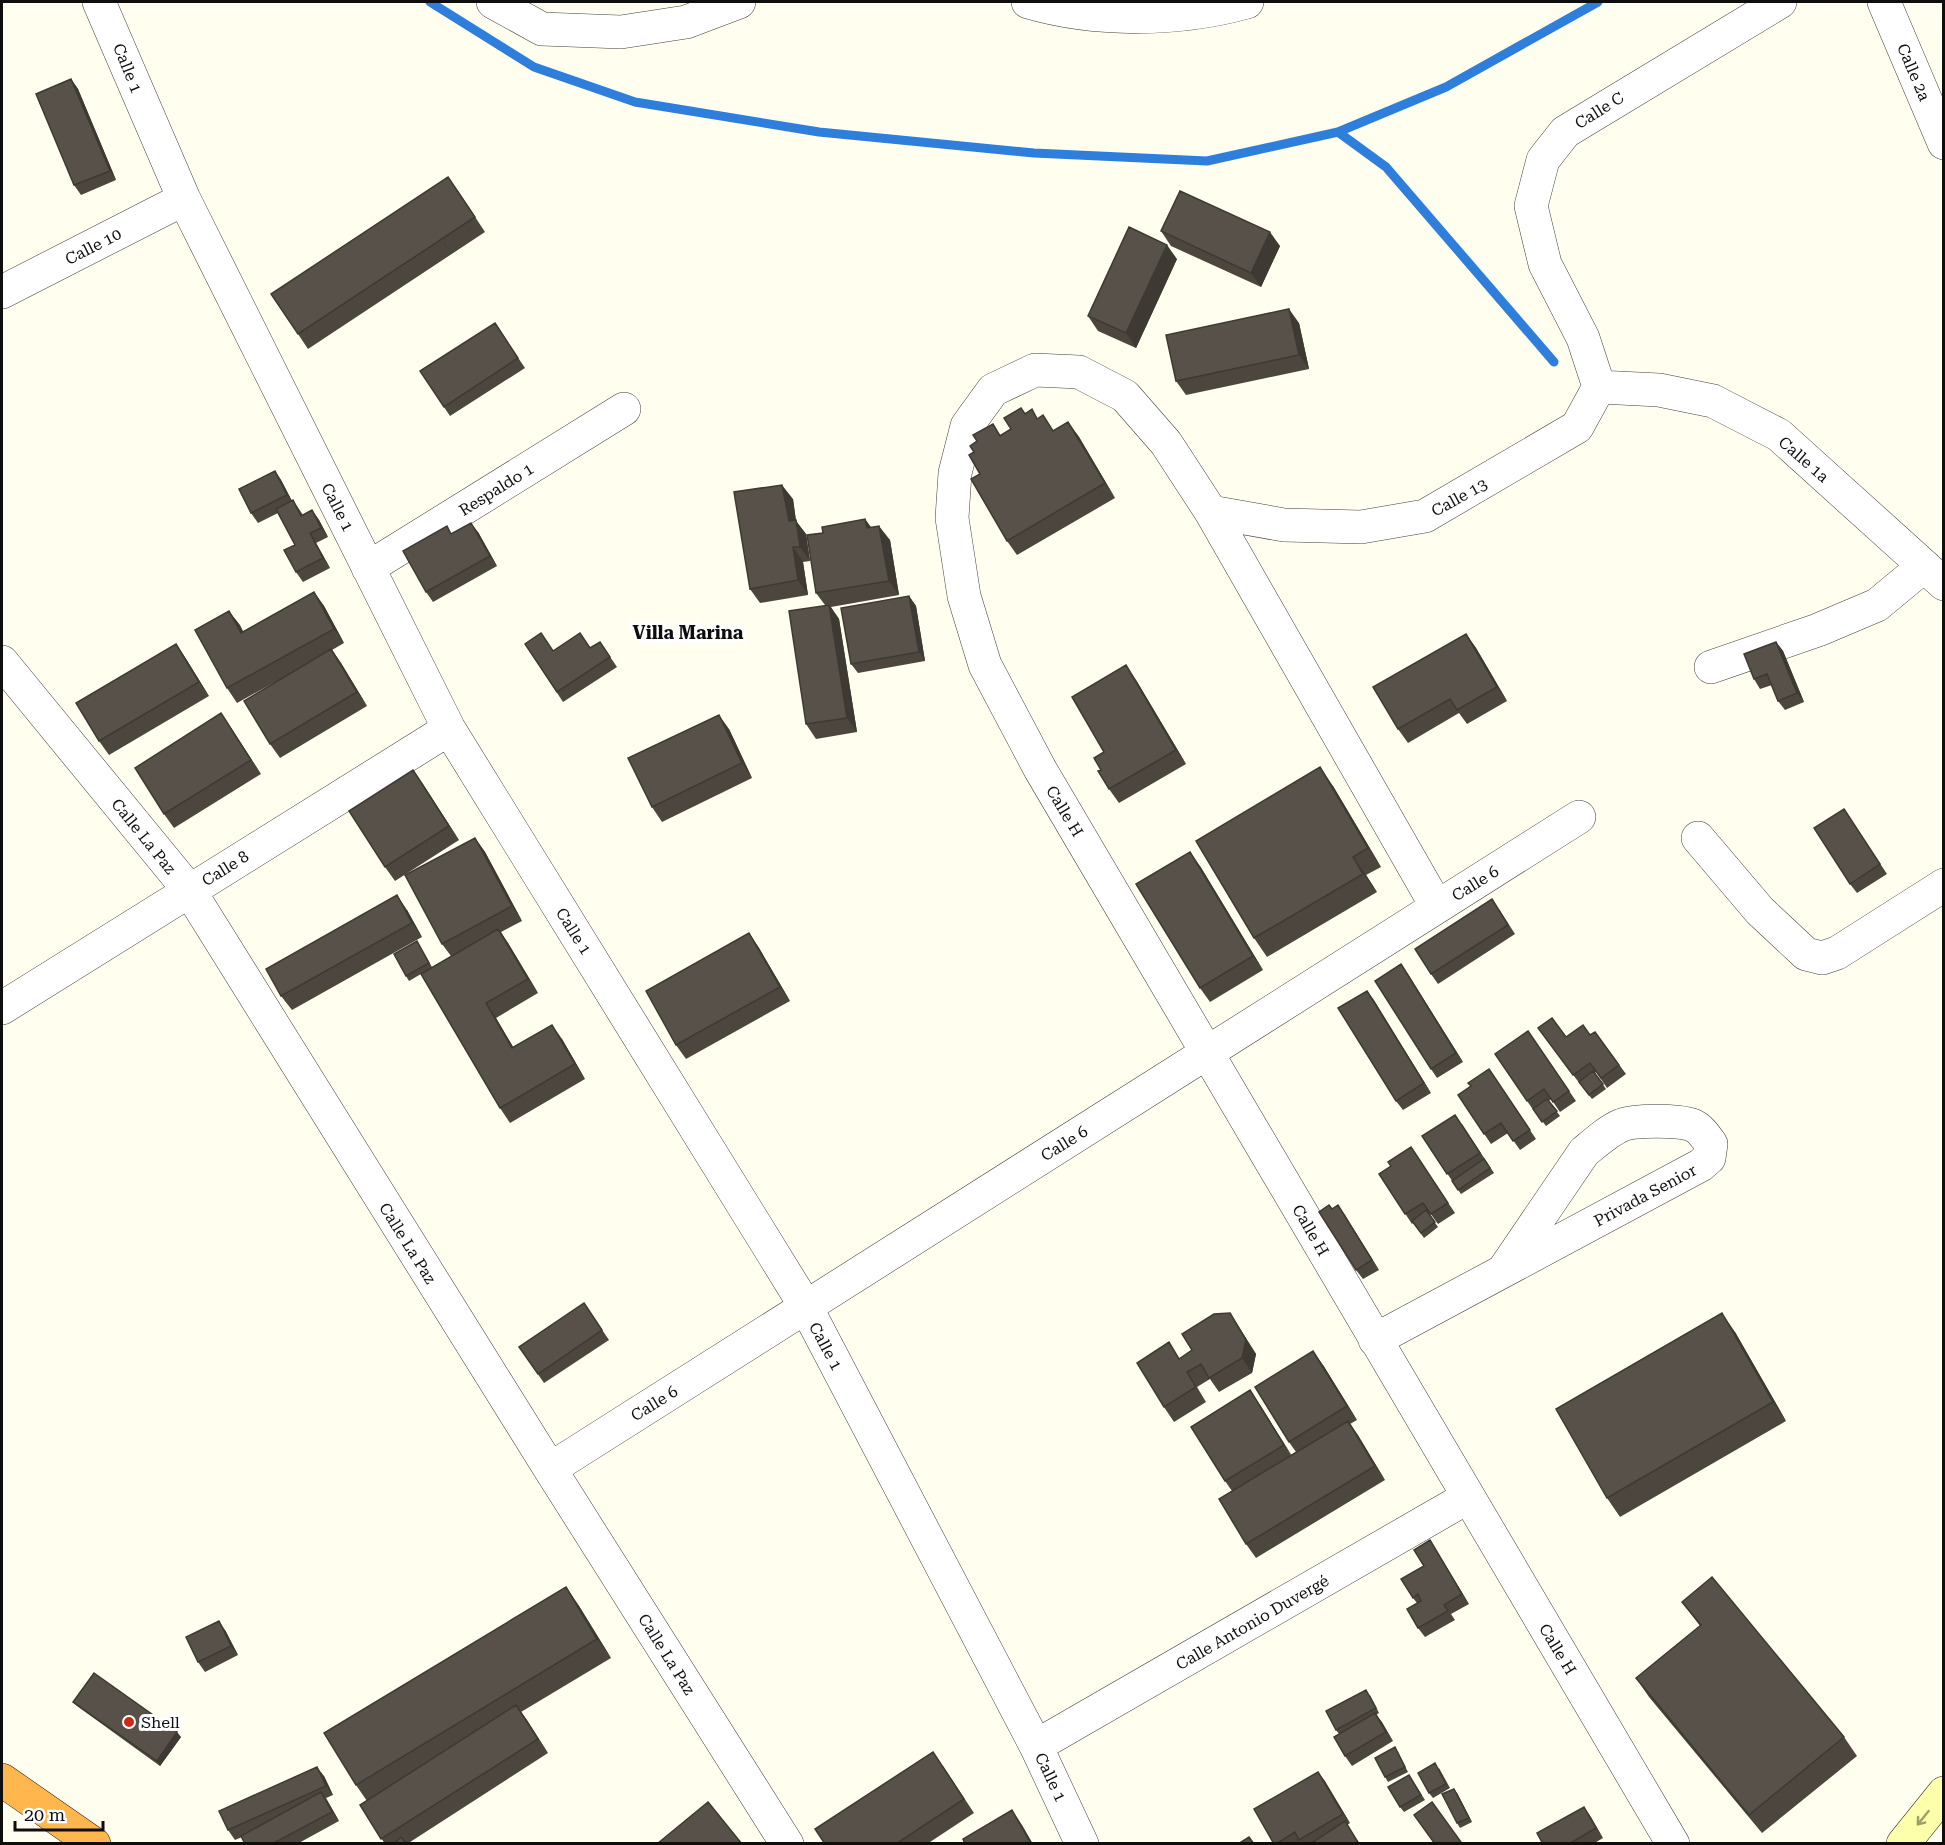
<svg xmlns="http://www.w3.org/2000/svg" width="1945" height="1845" viewBox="0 0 1945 1845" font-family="'Roboto Serif',serif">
<rect width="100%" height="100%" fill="#fffeef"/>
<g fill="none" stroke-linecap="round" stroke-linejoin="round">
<path stroke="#2e7edb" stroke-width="9" d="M430,2L534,67L635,102L819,132L1034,153L1207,161L1338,132L1446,87L1598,2
M1338,132L1386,167L1554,362"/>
<g stroke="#414141" stroke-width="34">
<path id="street" d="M99,2L184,199L449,729L806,1307L1036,1746L1082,1844
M493,2L542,29L621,32L686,22L739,2
M1028,2C1096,22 1179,21 1247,2
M1884,2L1944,143
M2,292L184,199
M1599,387L1583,338L1545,264L1531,206L1543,160L1565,132L1780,2
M1599,387L1659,390L1713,401L1779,435L1944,584
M1211,512L1284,525L1361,527L1425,516L1577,427L1599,387
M368,568L624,409
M2,662L189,890L550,1469L787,1844
M1711,667L1818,630L1877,605L1924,566
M1698,838L1760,911L1806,954L1822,958L1837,953L1944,885
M1437,907L1211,512L1166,443L1125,396L1079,372L1035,370L993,390L967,426L955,473L952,518L964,596L985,665L1040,769L1673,1844
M2,1008L449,729
M1375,1340L1399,1327L1701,1165L1709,1158L1711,1144C1706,1137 1700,1128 1692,1125C1678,1120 1635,1120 1622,1125C1608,1131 1596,1142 1584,1152L1503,1271
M550,1469L1579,817
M1036,1746L1468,1497"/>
</g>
<g stroke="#303030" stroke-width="34">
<path id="secondary" d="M1903,1844L1944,1793"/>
</g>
<g stroke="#1f1f1f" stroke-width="34">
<path id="highway" d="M2,1780L94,1844"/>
</g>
<use href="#street" stroke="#fff" stroke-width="33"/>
<use href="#secondary" stroke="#fdffaa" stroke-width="33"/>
<use href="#highway" stroke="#ffb64d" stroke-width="33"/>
</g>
<path fill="#4c463f" d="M71,79L78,89L116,180L81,195L74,185Z
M458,191L485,232L308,349L298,334Z
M1161,231L1280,246L1261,287L1171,246Z
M1177,259L1136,348L1098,331L1088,316Z
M495,323L525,368L450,416L444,407Z
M1299,323L1309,369L1186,395L1176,381Z
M1032,409L1038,419L1054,431L1068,422L1079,437L1115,498L1017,555L1007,541L980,474L974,452L977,441L993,424L1000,435L1011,429L1025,413Z
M275,471L281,480L292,501L293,500L303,515L312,510L319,520L328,537L316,543L330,568L303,582L296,572L295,545L278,513L258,523L251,513Z
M793,499L796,521L806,534L810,561L803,562L808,595L760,603L750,589Z
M865,519L871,527L890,540L899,595L831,607L839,619L857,732L816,739L806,724L825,605L816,593L823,533Z
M478,532L497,566L433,602L426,592L452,533Z
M314,592L324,606L344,643L332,650L341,663L367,706L280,758L270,744L277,681L237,703L227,688L229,611L243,632Z
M909,596L916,606L925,661L858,673L851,664Z
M1466,634L1476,648L1507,701L1467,724L1459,713L1408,743L1398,729Z
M600,642L617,667L563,702L525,644L553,651L590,648Z
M1776,642L1783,651L1804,702L1785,710L1778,701L1772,685L1760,689L1754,679Z
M176,644L186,659L209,696L109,755L99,741Z
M1136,680L1186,764L1119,803L1109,789L1101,770L1104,752Z
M231,728L261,774L174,828L164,814Z
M729,729L752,778L662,822L652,807Z
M413,770L459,840L395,881L385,867Z
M1333,786L1381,867L1366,875L1377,892L1267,957L1254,938Z
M1844,809L1887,874L1857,893L1850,884Z
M475,838L485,852L522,921L501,932L508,943L538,993L496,1018L513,1047L562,1039L585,1079L510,1123L500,1108L421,974L409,981L406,976L417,941L432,967L451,956L442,944Z
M1200,866L1263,970L1210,1002L1200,988Z
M1499,909L1515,934L1438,984L1431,974Z
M407,910L422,937L292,1010L281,996Z
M749,933L759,948L790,1001L686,1059L676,1045Z
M1401,964L1463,1062L1437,1078L1431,1069Z
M1367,991L1431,1093L1403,1110L1396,1101Z
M1538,1028L1566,1037L1590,1035L1595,1032L1626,1074L1607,1088L1596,1072L1595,1073L1606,1089L1592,1099L1580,1084Z
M1528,1031L1576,1101L1560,1112L1551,1099L1549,1101L1560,1116L1546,1126L1534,1110V1111L1495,1054Z
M1489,1069L1536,1139L1520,1150L1508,1133L1491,1144L1458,1095L1471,1086Z
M1462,1124L1494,1173L1461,1194L1422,1136Z
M1411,1147L1455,1213L1438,1224L1430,1213H1428L1438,1227L1424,1238L1413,1223L1412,1224L1379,1174L1391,1166Z
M1338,1205L1379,1270L1363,1279L1356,1270L1332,1209Z
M584,1303L609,1340L544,1383L519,1347Z
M1230,1313L1256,1354L1252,1373L1219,1392L1210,1379L1197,1387L1206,1402L1174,1422L1164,1407L1180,1358L1192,1350Z
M1735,1332L1786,1421L1620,1517L1607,1498Z
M1323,1365L1357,1420L1350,1424L1385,1480L1256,1558L1246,1544L1232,1491L1225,1481L1260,1405L1291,1455L1296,1452L1289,1442Z
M1436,1550L1469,1604L1451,1614L1455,1620L1425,1637L1418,1628L1417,1603L1413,1598L1424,1566Z
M566,1587L579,1606L611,1658L521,1712L548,1753L407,1844H385L360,1805L367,1801L356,1785Z
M1682,1602L1844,1737L1857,1756L1762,1833L1649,1697L1636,1678L1700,1626Z
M225,1630L238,1655L205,1672L198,1662Z
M1370,1695L1379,1713L1376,1715L1393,1741L1352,1766L1345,1756L1339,1734L1336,1730Z
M73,1702L181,1737L160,1766L77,1706Z
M1395,1747L1408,1772L1388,1782L1385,1777Z
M943,1766L974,1813L927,1844H825Z
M1439,1768L1450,1788L1433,1798L1429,1793Z
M1318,1772L1350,1823L1347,1825L1360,1844H1302L1301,1842L1299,1844H1274Z
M1409,1775L1425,1800L1404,1812L1400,1807Z
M324,1776L333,1795L326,1798L339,1821L297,1844H245L242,1837L235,1840L228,1830Z
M1457,1793L1472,1822L1460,1828L1457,1823Z
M1584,1807L1603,1838L1593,1844H1543Z"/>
<path fill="#3e3933" d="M71,79L78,89L116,180L110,171Z
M1270,232L1280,246L1261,287L1251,273Z
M1167,245L1177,259L1136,348L1126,333Z
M1289,309L1299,323L1309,369L1299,355Z
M1068,422L1079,437L1115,498L1105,483Z
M275,471L281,480L294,505L287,495Z
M782,485L793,499L796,521L806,534L810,561L800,547L789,521Z
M312,510L319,520L328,537L321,528Z
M865,519L875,534L867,528Z
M471,523L478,532L497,566L490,556Z
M879,526L890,540L899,595L889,581Z
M310,533L316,543L330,568L323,558Z
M793,547L803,562L808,595L798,580Z
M314,592L324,606L344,643L334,629Z
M909,596L916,606L925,661L919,652Z
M829,605L839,619L857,732L847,718Z
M229,611L240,625L251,647L241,633Z
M1466,634L1476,648L1507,701L1497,687Z
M1776,642L1783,651L1804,702L1797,693Z
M176,644L186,659L209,696L199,682Z
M331,649L341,663L367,706L357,692Z
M1126,665L1136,680L1186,764L1176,750Z
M221,713L231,728L261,774L251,760Z
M719,715L729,729L752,778L742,763Z
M1320,767L1333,786L1381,867L1368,848Z
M413,770L423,784L459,840L449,826Z
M475,838L485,852L522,921L512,906Z
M1190,852L1200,866L1263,970L1253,956Z
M1353,857L1366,875L1377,892L1363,874Z
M397,895L407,910L422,937L412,923Z
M498,929L508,943L538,993L528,979Z
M749,933L759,948L790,1001L780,987Z
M1401,964L1408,974L1463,1062L1456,1053Z
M1367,991L1374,1000L1431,1093L1424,1083Z
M486,1003L496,1018L522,1062L512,1048Z
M552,1025L562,1039L585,1079L575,1064Z
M1338,1205L1345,1215L1379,1270L1372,1260Z
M1230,1313L1256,1354L1252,1373L1242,1358Z
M1722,1313L1735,1332L1786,1421L1773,1402Z
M1313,1351L1323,1365L1357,1420L1347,1406Z
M1250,1390L1260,1405L1294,1459L1284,1445Z
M1348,1421L1358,1435L1385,1480L1375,1466Z
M1430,1540L1436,1550L1469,1604L1462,1594Z
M566,1587L579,1606L611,1658L597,1639Z
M219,1621L225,1630L238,1655L231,1646Z
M516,1705L527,1720L548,1753L538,1739Z
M1375,1713L1382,1722L1393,1741L1386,1732Z
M177,1732L181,1737L160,1766L157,1761Z
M317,1767L324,1776L333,1795L326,1786Z
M1318,1772L1325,1781L1350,1823L1343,1814Z
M1454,1789L1457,1793L1472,1822L1469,1818Z
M321,1792L328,1802L339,1821L332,1812Z
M1584,1807L1591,1817L1603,1838L1596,1828Z
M1012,1810L1022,1825L1033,1844H1031Z"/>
<path fill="#585149" stroke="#3e3933" stroke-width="1.5" d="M71,79L110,171L74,185L36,94Z
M448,177L475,217L298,334L271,294Z
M1180,191L1270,232L1251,273L1161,231Z
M1129,227L1167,245L1126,333L1088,316Z
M1289,309L1299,355L1176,381L1166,335Z
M495,323L518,358L444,407L420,371Z
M1021,408L1025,414L1032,409L1037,419L1043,415L1053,431L1068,422L1105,483L1007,541L971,479L980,474L969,455L974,452L970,446L977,441L973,435L993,424L1000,436L1011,429L1004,418Z
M275,471L287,495L251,513L239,489Z
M782,485L789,521L796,520L800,547H793L798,580L750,589L734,492Z
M293,500L301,516L312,510L321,528L310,533L323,558L296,572L284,550L295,545L276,509Z
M865,519L867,528L879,526L889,581L816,593L807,535L823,533L822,527Z
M471,523L490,556L426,592L403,551L447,526L451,534Z
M314,592L334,629L227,688L195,630L229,611L241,633Z
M909,596L919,652L851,664L841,608Z
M829,605L847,718L806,724L789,611Z
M541,633L553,651L580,633L590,648L600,642L610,657L557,692L525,644Z
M1466,634L1497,687L1457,710L1450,699L1398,729L1373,687Z
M1776,642L1797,693L1778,701L1767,674L1754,679L1744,654Z
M176,644L199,682L99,741L76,703Z
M331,649L357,692L270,744L244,701Z
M1126,665L1176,750L1109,789L1098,771L1101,770L1094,758L1104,752L1072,697Z
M221,713L251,760L164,814L135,768Z
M719,715L742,763L652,807L628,758Z
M1320,767L1368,848L1353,857L1363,874L1254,938L1196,841Z
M413,770L449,826L385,867L349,811Z
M1844,809L1880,864L1850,884L1814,828Z
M475,838L512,906L442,944L405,875Z
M1190,852L1253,956L1200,988L1136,884Z
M397,895L412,923L281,996L266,969Z
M1492,899L1508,925L1431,974L1415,949Z
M498,929L528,979L486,1003L512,1048L552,1025L575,1064L500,1108L421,974Z
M749,933L780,987L676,1045L646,991Z
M417,941L429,963L406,976L394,954Z
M1401,964L1456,1053L1431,1069L1375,981Z
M1367,991L1424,1083L1396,1101L1338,1008Z
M1552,1018L1566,1037L1583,1025L1590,1035L1595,1032L1619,1065L1601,1078L1590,1063L1573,1075L1538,1028Z
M1528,1031L1569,1091L1553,1102L1544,1089L1527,1101L1495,1054Z
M1489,1069L1530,1130L1513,1141L1501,1123L1484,1134L1458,1095L1471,1086L1468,1083Z
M1593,1071L1603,1084L1589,1095L1579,1082Z
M1547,1099L1557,1111L1542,1122L1533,1109Z
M1455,1115L1480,1153L1447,1174L1422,1136Z
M1411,1147L1448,1203L1431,1214L1423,1203L1405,1214L1379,1174L1391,1166L1388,1162Z
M1484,1159L1490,1168L1458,1190L1452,1181Z
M1329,1205L1332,1209L1338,1205L1372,1260L1356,1270L1319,1212Z
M1426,1210L1435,1222L1421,1233L1412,1221Z
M584,1303L602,1330L538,1374L519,1347Z
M1230,1313L1246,1340L1242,1358L1209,1378L1201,1364L1187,1372L1196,1387L1164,1407L1137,1363L1169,1342L1179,1359L1192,1350L1182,1334L1214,1314Z
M1722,1313L1773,1402L1607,1498L1556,1409Z
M1313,1351L1347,1406L1289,1442L1255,1387Z
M1250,1390L1284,1445L1225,1481L1191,1427Z
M1348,1421L1375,1466L1246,1544L1219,1499Z
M1430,1540L1462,1594L1444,1605L1448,1611L1418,1628L1407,1609L1421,1601L1418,1594L1413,1598L1401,1579L1424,1566L1414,1550Z
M1712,1577L1844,1737L1749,1815L1636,1678L1701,1625L1682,1602Z
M566,1587L597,1639L356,1785L324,1733Z
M219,1621L231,1646L198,1662L186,1637Z
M94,1673L177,1732L157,1761L73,1702Z
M1366,1690L1376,1708L1336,1730L1326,1711Z
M516,1705L538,1739L381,1839L360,1805Z
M1375,1713L1386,1732L1345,1756L1334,1737Z
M1395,1747L1405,1767L1385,1777L1375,1758Z
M933,1752L964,1799L896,1844H825L815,1829Z
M1435,1763L1446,1784L1429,1793L1418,1773Z
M317,1767L326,1786L228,1830L219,1811Z
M1318,1772L1343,1814L1299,1840L1295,1832L1276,1844H1274L1254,1809Z
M1409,1775L1421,1795L1400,1807L1388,1787Z
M1454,1789L1469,1818L1457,1823L1442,1794Z
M321,1792L332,1812L272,1844H245L241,1836Z
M708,1802L742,1844H657Z
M1432,1802L1461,1842L1458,1844H1435L1414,1815Z
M1584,1807L1596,1828L1569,1844H1543L1537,1833Z
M1012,1810L1031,1844H965L963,1839Z
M1345,1821L1359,1844H1310Z
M401,1837L407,1844H394Z
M1249,1837L1254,1844H1238Z"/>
<defs><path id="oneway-shaft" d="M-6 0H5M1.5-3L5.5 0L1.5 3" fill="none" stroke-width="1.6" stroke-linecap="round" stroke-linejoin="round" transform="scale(1.5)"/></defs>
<use stroke="#9d9f6c" href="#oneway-shaft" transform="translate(1923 1818) rotate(129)"/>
<circle fill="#cc2718" stroke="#fff" stroke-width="2" cx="129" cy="1722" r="6"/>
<g text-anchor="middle" stroke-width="6" stroke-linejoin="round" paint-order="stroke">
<g font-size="16" fill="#0e0e0e" stroke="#fff">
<text transform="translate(128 68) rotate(68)" y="6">Calle 1</text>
<text transform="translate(1914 72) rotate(67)" y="6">Calle 2a</text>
<text transform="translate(1599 110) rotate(-32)" y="6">Calle C</text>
<text transform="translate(93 246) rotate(-27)" y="6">Calle 10</text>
<text transform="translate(1804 459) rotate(41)" y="6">Calle 1a</text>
<text transform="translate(496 489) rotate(-32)" y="6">Respaldo 1</text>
<text transform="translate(1459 497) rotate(-29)" y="6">Calle 13</text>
<text transform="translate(338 507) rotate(63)" y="6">Calle 1</text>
<text transform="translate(1065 811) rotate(59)" y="6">Calle H</text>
<text transform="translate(144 836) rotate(51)" y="6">Calle La Paz</text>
<text transform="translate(225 868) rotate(-32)" y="6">Calle 8</text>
<text transform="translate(1475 883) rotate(-32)" y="6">Calle 6</text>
<text transform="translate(574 931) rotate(58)" y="6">Calle 1</text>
<text transform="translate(1064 1143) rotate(-32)" y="6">Calle 6</text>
<text transform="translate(1645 1195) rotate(-28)" y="6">Privada Senior</text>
<text transform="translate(1311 1230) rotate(60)" y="6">Calle H</text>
<text transform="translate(408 1243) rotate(58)" y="6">Calle La Paz</text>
<text transform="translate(826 1346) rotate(62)" y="6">Calle 1</text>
<text transform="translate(654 1403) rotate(-32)" y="6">Calle 6</text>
<text transform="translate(1252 1622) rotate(-30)" y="6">Calle Antonio Duvergé</text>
<text transform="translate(1558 1649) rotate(59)" y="6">Calle H</text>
<text transform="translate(667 1654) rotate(58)" y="6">Calle La Paz</text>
<text transform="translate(1051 1777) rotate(65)" y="6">Calle 1</text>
</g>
<g font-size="16" fill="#0e0e0e" stroke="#fff" text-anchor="start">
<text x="141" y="1728">Shell</text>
</g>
<g font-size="18" font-weight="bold" fill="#0e0e0e" stroke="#fff">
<text x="688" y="639">Villa Marina</text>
</g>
</g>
<rect width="1945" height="1845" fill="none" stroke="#0e0e0e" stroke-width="6"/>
<path d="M15 1821v9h88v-9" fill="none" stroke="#0e0e0e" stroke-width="3"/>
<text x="24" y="1821" font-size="18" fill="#0e0e0e" stroke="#ffffff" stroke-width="4.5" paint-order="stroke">20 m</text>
</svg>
